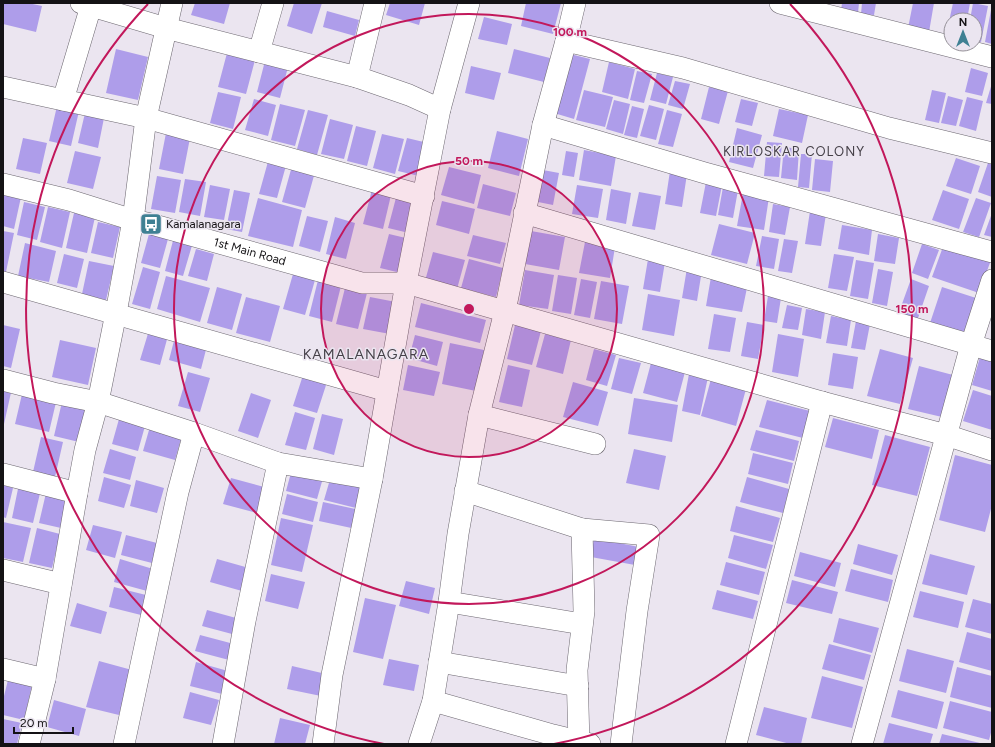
<svg xmlns="http://www.w3.org/2000/svg" width="995" height="747" viewBox="0 0 995 747" font-family="Figtree,sans-serif">
<rect width="100%" height="100%" fill="#ebe5f0"/>
<path fill="#ae9dea" d="M3,3H28L42,6L36,32L3,24Z
M195,3H230L224,24L191,15Z
M294,3H322L312,34L287,26Z
M390,3H425L419,25L386,15Z
M526,3H561L553,34L521,26Z
M842,3H859L858,13L841,11Z
M862,3H876L874,15L861,14Z
M913,3H934L929,32L908,28Z
M953,3H970L967,20H951V32L947,31Z
M973,3L988,6L981,42L975,41V20H970Z
M991,10H992V44L985,42Z
M327,11L359,20L355,36L323,27Z
M484,17L512,24L507,45L478,39Z
M116,49L148,57L138,100L106,93Z
M514,49L550,58L544,82L508,73Z
M227,53L255,60L246,94L218,87Z
M570,54L590,59L574,119L554,113Z
M266,57L289,63L280,98L257,92Z
M609,62L635,69L628,99L602,92Z
M471,66L501,73L494,100L465,93Z
M971,68L988,73L982,96L965,92Z
M637,71L652,74L644,103L630,100Z
M657,73L673,77L666,104L650,100Z
M675,81L690,84L683,109L668,105Z
M992,83V104L986,103Z
M709,87L728,91L719,124L701,119Z
M584,90L613,97L605,127L576,120Z
M932,90L946,93L939,123L925,120Z
M218,92L241,97L233,129L210,123Z
M948,96L963,100L956,126L941,123Z
M967,97L983,101L976,131L959,126Z
M254,99L276,105L268,136L245,130Z
M741,99L758,103L752,126L735,122Z
M614,100L630,104L623,134L606,129Z
M280,104L305,110L295,146L271,140Z
M649,105L664,109L656,140L640,136Z
M57,106L79,111L71,146L49,141Z
M632,106L644,109L637,138L624,135Z
M779,109L808,115L802,143L773,136Z
M308,110L328,115L317,155L297,149Z
M667,110L682,114L673,147L658,144Z
M85,113L104,118L98,148L78,143Z
M330,119L353,125L344,159L321,154Z
M356,126L376,131L367,166L347,161Z
M737,128L762,135L753,168L729,162Z
M497,131L528,139L519,176L488,168Z
M166,133L190,138L183,174L159,169Z
M382,134L404,139L395,174L373,168Z
M23,138L47,143L40,174L16,169Z
M407,138L432,144L423,177L398,171Z
M767,142L782,143L779,177L764,176Z
M784,147L799,149L797,180L781,178Z
M584,150L616,156L611,186L579,180Z
M75,151L101,157L93,189L67,183Z
M566,151L578,153L574,177L562,175Z
M801,154H812L809,188L798,187Z
M269,158L287,162L277,198L259,194Z
M956,158L980,166L971,194L946,186Z
M815,159L833,161L830,192L812,190Z
M988,163L992,164V197L978,192Z
M292,166L315,172L305,208L282,202Z
M449,167L481,175L474,204L441,195Z
M543,170L559,173L553,205L538,202Z
M670,171L687,174L682,207L665,204Z
M157,176L181,180L175,213L151,209Z
M185,179L206,182L200,216L179,212Z
M706,182L722,185L716,216L700,213Z
M483,184L516,193L510,216L477,208Z
M210,185L230,189L224,220L204,217Z
M577,185L603,189L598,218L572,214Z
M373,186L392,191L383,229L363,224Z
M723,187L738,190L733,218L718,215Z
M611,189L631,193L626,224L606,220Z
M234,190L250,193L242,232L226,229Z
M943,190L969,199L959,229L932,220Z
M639,192L661,196L655,230L632,226Z
M3,193L21,197L14,229L3,226Z
M743,193L769,197L764,230L737,226Z
M397,194L421,201L413,234L388,228Z
M258,198L302,210L293,247L248,236Z
M976,198L991,203L979,237L963,232Z
M442,201L475,209L469,234L436,225Z
M24,202L45,207L37,240L17,235Z
M773,204L790,207L785,235L769,232Z
M48,207L70,212L62,248L40,242Z
M810,211L826,214L821,246L805,244Z
M74,213L95,217L87,253L66,248Z
M992,213V237L984,235Z
M307,216L328,221L320,252L299,246Z
M335,217L355,223L346,259L326,254Z
M98,222L120,227L113,258L91,253Z
M719,224L755,233L747,264L711,255Z
M842,225L872,230L869,255L838,249Z
M3,231L14,233L6,272L3,271Z
M531,231L565,237L559,270L525,264Z
M149,234L168,239L160,268L141,263Z
M389,234L410,239L401,273L380,268Z
M878,234L899,238L895,264L874,261Z
M473,235L506,243L500,264L467,256Z
M762,236L779,239L774,269L756,266Z
M174,237L193,242L183,276L165,271Z
M784,239L798,241L792,273L778,271Z
M585,242L615,247L610,278L579,273Z
M25,243L56,251L49,282L18,276Z
M922,244L939,250L928,279L912,273Z
M944,244L991,260L979,293L932,277Z
M196,249L214,254L207,281L188,276Z
M433,252L465,260L457,289L425,281Z
M64,254L84,259L77,288L57,283Z
M834,254L854,257L847,291L828,288Z
M469,259L503,268L496,297L461,288Z
M648,259L665,262L660,292L643,289Z
M856,260L874,263L868,299L850,296Z
M89,261L114,266L106,300L82,294Z
M143,267L160,272L150,309L132,304Z
M687,268L702,270L697,301L682,298Z
M878,269L893,272L887,306L872,303Z
M525,270L554,275L548,309L519,305Z
M293,274L315,280L305,315L283,309Z
M558,275L577,278L571,314L552,311Z
M166,276L210,288L200,322L157,309Z
M711,277L748,283L742,312L706,306Z
M581,279L597,282L590,318L574,315Z
M911,279L929,286L917,321L898,315Z
M318,280L341,286L332,322L309,316Z
M601,281L629,286L622,324L594,319Z
M217,287L242,294L232,330L207,323Z
M942,287L976,298L963,335L930,323Z
M345,288L367,293L358,329L336,324Z
M648,294L680,300L674,336L642,330Z
M768,296L781,298L777,323L764,321Z
M246,297L280,306L270,342L236,333Z
M370,297L396,302L390,334L363,329Z
M421,303L486,320L480,343L415,327Z
M787,305L802,308L798,330L782,328Z
M806,309L825,312L821,339L802,335Z
M714,314L736,318L730,352L708,349Z
M831,316L851,320L847,346L826,343Z
M856,321L870,324L865,350L851,348Z
M747,322L764,325L758,359L741,356Z
M3,325L20,329L11,368L3,366Z
M515,325L541,331L532,365L507,359Z
M150,327L169,332L160,365L140,360Z
M176,333L208,342L201,369L169,360Z
M545,334L571,340L563,374L536,367Z
M778,334L804,339L798,377L772,372Z
M415,335L443,342L437,366L409,358Z
M60,340L96,348L88,385L52,377Z
M450,343L484,350L476,391L442,384Z
M594,349L616,355L607,386L586,380Z
M880,349L913,358L900,404L867,396Z
M833,353L858,357L853,389L828,385Z
M980,357L992,361V391L972,385Z
M619,358L641,363L632,394L611,389Z
M651,363L685,372L677,402L643,393Z
M408,365L440,372L434,396L403,390Z
M508,365L530,370L522,407L499,402Z
M919,366L953,375L942,417L908,409Z
M188,372L210,378L200,412L178,406Z
M304,372L328,379L317,413L293,406Z
M689,374L708,377L700,415L682,411Z
M711,379L746,389L736,426L701,416Z
M573,382L608,392L598,426L563,417Z
M3,386L12,388L4,424H3Z
M23,390L57,398L49,432L15,424Z
M973,390L992,396V430L963,421Z
M251,393L271,400L258,438L238,431Z
M634,398L678,405L672,442L628,434Z
M767,400L810,411L803,438L759,427Z
M62,402L87,407L79,442L54,436Z
M295,412L315,418L306,450L285,445Z
M322,414L343,419L334,455L313,449Z
M833,418L879,430L872,459L825,447Z
M119,419L145,426L138,451L112,444Z
M151,423L183,432L175,460L143,451Z
M756,430L799,441L794,461L750,450Z
M885,435L930,447L917,496L872,485Z
M41,437L63,442L55,477L33,472Z
M110,449L136,457L130,480L103,473Z
M634,449L666,456L659,490L626,483Z
M753,453L793,463L788,484L748,474Z
M955,455L992,465V505L985,532L939,520Z
M292,469L323,478L317,499L286,491Z
M331,476L362,485L356,508L324,500Z
M104,477L131,485L124,508L98,501Z
M747,477L789,489L783,513L740,502Z
M231,478L264,487L257,513L223,504Z
M136,480L164,488L157,513L130,506Z
M19,484L41,489L33,523L12,518Z
M3,485L13,488L6,518L3,517Z
M46,493L68,498L61,528L39,523Z
M287,494L318,502L313,522L282,514Z
M323,502L360,510L356,529L319,521Z
M736,506L780,518L773,542L730,531Z
M281,518L313,525L302,572L271,565Z
M3,522L31,528L23,562L3,558Z
M93,525L122,532L115,558L86,550Z
M37,528L60,534L52,568L29,563Z
M126,535L157,543L152,563L121,555Z
M734,535L773,545L766,569L728,558Z
M594,538L639,547L635,565L591,557Z
M858,544L898,555L892,575L853,564Z
M800,552L841,563L835,587L794,576Z
M930,554L975,566L967,595L922,584Z
M120,559L153,569L147,591L114,582Z
M217,559L249,568L242,591L210,582Z
M726,562L765,572L759,595L720,585Z
M851,569L893,580L888,602L845,591Z
M271,574L305,582L298,609L265,601Z
M792,580L838,592L832,614L786,603Z
M406,581L435,588L429,614L399,606Z
M114,587L146,595L141,615L109,607Z
M717,590L758,601L753,619L712,609Z
M920,591L964,602L958,628L913,617Z
M365,598L396,605L383,659L353,652Z
M973,599L992,604V634L965,627Z
M77,603L107,612L101,634L70,626Z
M207,610L236,618L232,634L202,626Z
M839,618L879,628L872,653L833,642Z
M967,632L992,639V671L959,662Z
M200,635L234,644L229,660L195,651Z
M829,644L871,655L864,680L822,669Z
M907,649L954,661L946,693L899,681Z
M389,659L419,665L414,691L383,685Z
M99,661L132,670L119,715L86,707Z
M196,662L228,671L222,694L190,686Z
M292,666L326,674L321,696L287,689Z
M957,667L992,676V708L950,697Z
M822,676L863,687L852,728L811,718Z
M8,680L32,685L24,720L3,715V700Z
M898,690L944,702L937,729L891,717Z
M190,692L219,700L211,725L183,718Z
M54,700L86,709L79,736L47,727Z
M950,701L992,712V729L989,740L943,728Z
M764,707L807,718L801,744H790L756,735Z
M280,718L310,725L305,744H274Z
M3,719L22,723L17,744H3Z
M889,723L933,734L930,744H883Z
M942,734L980,743V744H939Z"/>
<g fill="none" stroke-linecap="round" stroke-linejoin="round">
<g stroke="#6d6871" stroke-width="22">
<g id="minor">
<path d="M81,3L166,28L357,77L409,95L440,109L406,283L372,479L332,675L323,744"/>
<path d="M780,3L992,57"/>
<path d="M566,41L683,68L889,128L992,153"/>
<path d="M259,52L273,3"/>
<path d="M357,77L375,3"/>
<path d="M3,87L146,118L424,196"/>
<path d="M63,100L91,6"/>
<path d="M440,109L469,3"/>
<path d="M543,125L705,173L992,252"/>
<path id="s1" d="M3,184L69,200L133,220L151,224L362,283H406L822,402L946,435L992,450"/>
<path d="M524,213L992,351"/>
<path d="M3,282L387,391"/>
<path d="M3,380L53,393L98,402L194,433L278,463L372,479"/>
<path d="M479,415L595,444"/>
<path d="M3,474L77,493"/>
<path d="M465,491L582,529"/>
<path d="M3,570L61,584"/>
<path d="M449,602L582,624"/>
<path d="M439,662L578,686"/>
<path d="M3,669L45,679"/>
<path d="M433,701L553,735L590,744"/>
<path d="M29,744L45,679L77,493L85,450L98,402L116,313L133,220L146,118L172,3"/>
<path d="M124,744L178,492L194,433"/>
<path d="M223,744L245,621L278,463"/>
<path d="M419,744L433,701L449,602L458,534L479,415L505,311L543,125L566,41L575,3"/>
<path d="M579,744L577,670L584,611L582,529L649,535L637,611L621,744"/>
<path d="M736,744L822,402"/>
<path d="M862,744L971,345L992,280"/>
</g>
</g>
<use href="#minor" stroke="#fff" stroke-width="21"/>
</g>
<circle cx="469" cy="309" r="148" fill="#c2185b" fill-opacity=".12"/>
<g fill="none" stroke="#c2185b" stroke-width="2">
<circle cx="469" cy="309" r="148"/>
<circle cx="469" cy="309" r="295"/>
<path d="M384 744A443 443 0 0 1 148 4M790 4A443 443 0 0 1 554 744"/>
</g>
<defs>
<g id="bus-square" transform="scale(1.15)"><rect x="-9" y="-9" width="18" height="18" rx="4" fill="#3f8093" stroke="#ebe5f0"/><path d="M-5-6H5V4H4V6H2V4H-2V6H-4V4H-5ZM-3.5-4V0h7V-4ZM-3.5 1.2v1.5H-2V1.2ZM2 1.2v1.5H3.5V1.2Z" fill="#fff"/></g>
</defs>
<g fill-rule="evenodd">
<use href="#bus-square" x="151" y="224"/>
</g>
<g text-anchor="middle" stroke-width="3" stroke-linejoin="round" paint-order="stroke">
<g font-size="12" fill="#141215" stroke="#ebe5f0" text-anchor="start">
<text x="166" y="228">Kamalanagara</text>
</g>
<g font-size="12" fill="#141215" stroke="#ebe5f0">
<text dy="4" stroke="none"><textPath href="#s1" startOffset="256">1st Main Road</textPath></text>
</g>
<g font-size="13" letter-spacing="1" fill="#464149" stroke="#ebe5f0">
<text x="794" y="156">KIRLOSKAR COLONY</text>
</g>
<g font-size="14" letter-spacing="1" fill="#464149" stroke="#ebe5f0">
<text x="366" y="359">KAMALANAGARA</text>
</g>
</g>
<circle cx="469" cy="309" r="6" fill="#c2185b" stroke="#ebe5f0" stroke-width="2"/>
<g font-size="12" text-anchor="middle" font-weight="bold" fill="#c2185b" stroke="#ebe5f0" stroke-width="3" stroke-linejoin="round" paint-order="stroke">
<text x="570" y="36">100 m</text>
<text x="469" y="165">50 m</text>
<text x="912" y="313">150 m</text>
</g>
<rect width="995" height="747" fill="none" stroke="#141215" stroke-width="8"/>
<g transform="translate(963 32)"><circle r="19" fill="#ebe5f0" stroke="#959198"/>
<path d="M0-3L7 15L0 10L-7 15Z" fill="#3f8093"/>
<text y="-6" font-size="11" font-weight="bold" text-anchor="middle" fill="#141215">N</text>
</g>
<path d="M14 727v6h59v-6" fill="none" stroke="#141215" stroke-width="2"/>
<text x="20" y="727" font-size="12" fill="#141215" stroke="#ebe5f0" stroke-width="3" paint-order="stroke">20 m</text>
</svg>
